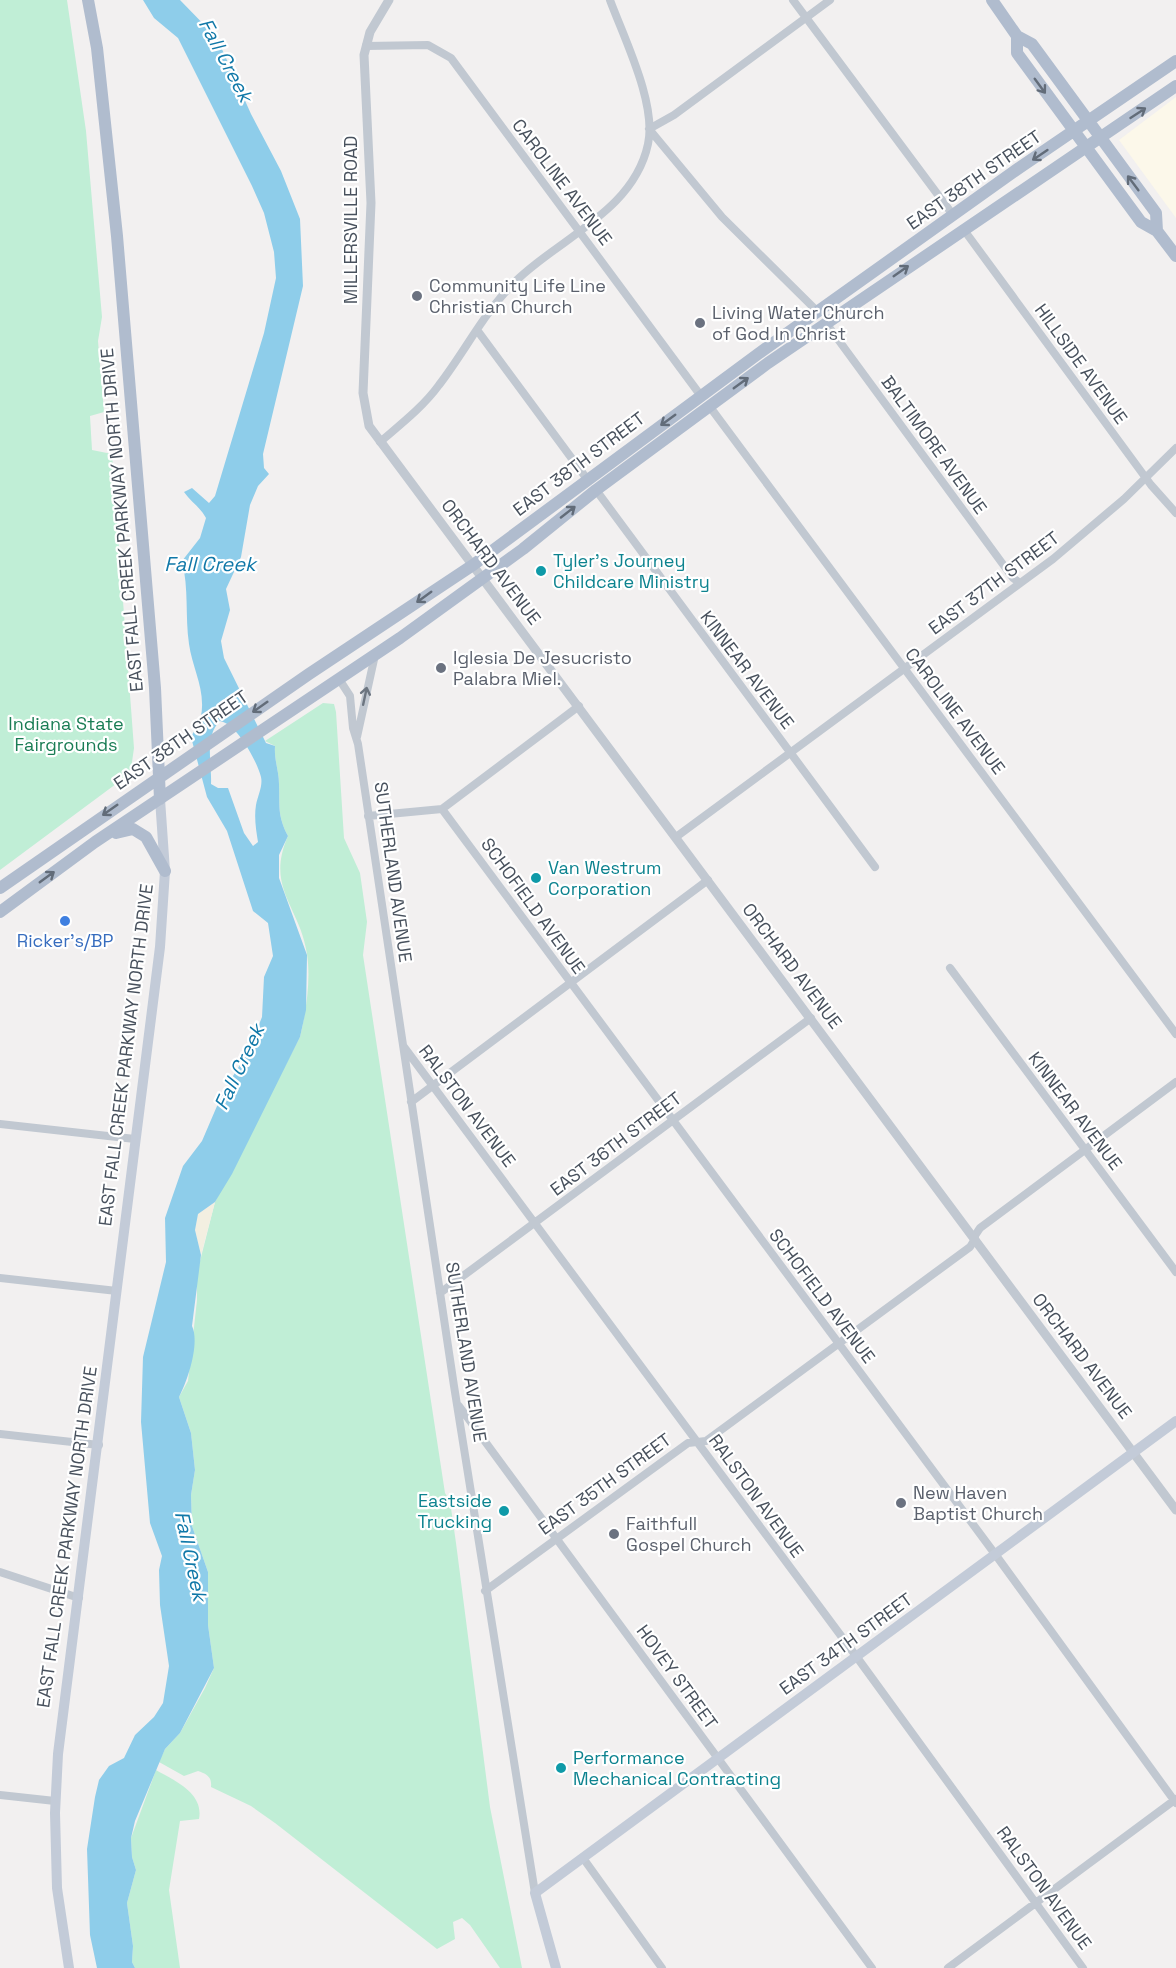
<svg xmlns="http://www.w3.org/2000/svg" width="1176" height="1968" viewBox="0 0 1176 1968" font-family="'Space Grotesk',sans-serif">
<rect width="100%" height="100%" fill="#f2f0f0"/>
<path fill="#fcf8ea" d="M1176,97V218L1119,140Z"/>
<path fill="#c0eed6" d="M0,0H67L86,131L102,317L98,341L104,412L90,416L92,450L112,454L134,748L131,769L120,781L0,870Z
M323,703L334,704L336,712L344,838L360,873L367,922L363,955L445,1493L450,1501L456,1543L490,1807L522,1968H500L470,1925L462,1918L453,1922L455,1939L437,1949L275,1823L251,1806L211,1787C212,1777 207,1774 198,1771L184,1776L159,1762L165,1749L180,1733L205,1688L214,1668L208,1625V1572L192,1526L191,1495L195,1470L191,1433L179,1397L188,1381L197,1300V1273L215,1202L300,1037C306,1011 311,981 307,954C300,906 265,888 288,836C277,815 280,806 279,784C279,771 274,760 275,746L265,741Z
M156,1770C175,1781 204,1793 199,1819L180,1821L169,1890L180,1968H135L132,1962L133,1946L127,1903L136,1870L132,1857L131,1838Z"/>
<path fill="#f3efe1" d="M215,1202L201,1255L195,1230L198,1214Z"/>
<path fill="#8ecdea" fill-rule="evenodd" d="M143,0H180L217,38L251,114L281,171L300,219L303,286L263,454L264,468L269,474L258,486L250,505L241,557L226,589L230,610L221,641L224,658L266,743L275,746C274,760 279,771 279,784C280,806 277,815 288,836L279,855V878L307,955L306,1010L300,1037L232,1174L215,1202L198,1214L195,1230L201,1255L192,1326C200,1343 188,1380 179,1397L191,1433L195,1470L191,1495L192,1526L208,1572V1625L214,1668L180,1733L165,1749L135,1821L131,1838L132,1857L136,1870L127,1903L133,1946L132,1962L135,1968H97L90,1935L87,1849L95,1797L99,1780L109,1766L124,1758L135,1735L154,1717L163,1703L169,1666L160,1605L159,1570L162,1556L150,1523L141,1422L143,1357L166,1262L165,1218L183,1166L202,1141L223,1092L248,1052L262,1017L264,977L273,956L268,923L253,911L227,831L207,797L191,737C196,728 202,719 202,707C203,685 192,666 189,644C185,616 189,589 182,561L200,538L206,518C200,507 191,502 184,492L192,488L209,503L215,496L264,333L276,278L274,252L264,213L252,186L178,38L154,18ZM220,721C237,724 257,761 261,777C263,786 258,795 256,805C254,817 256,830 258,842L253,846L244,833L228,788H218L211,784C212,764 204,736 220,721Z"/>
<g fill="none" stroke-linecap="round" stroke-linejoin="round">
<path stroke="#c1c8d1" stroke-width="8" d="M793,0L953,215
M366,46L428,45L451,58L701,396
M964,230L1151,485L1176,513
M818,312L722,217L649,129L674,115L830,0
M826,323L1013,578L1020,583
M477,330L587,479
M710,407L1176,1034
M380,442C401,424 423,407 439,385C466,350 485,310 518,279C562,237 634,210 648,144C657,104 624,38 610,0
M596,490L875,867
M339,679L350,696L353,728L358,744L454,1386L535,1893
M357,737L375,655
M442,809L995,1554L1176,1803
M368,816L442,809L579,706
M676,837L1053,559L1124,499L1176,448
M950,968L1176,1272
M404,1047L856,1656L1083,1968
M411,1102L708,880
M0,1124L135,1139
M974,1237L980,1228L1176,1082
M0,1278L117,1291
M440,1293L811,1018
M459,1406L872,1968
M0,1434L99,1445
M0,1572L79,1598
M485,1591L688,1443L706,1441L970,1247L975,1239
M0,1795L55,1801
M583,1858L662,1968
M948,1968L1176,1799"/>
<path stroke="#c1c8d1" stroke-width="9" d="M389,0L370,32L364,55L371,203L363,393L369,426L1176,1510"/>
<path stroke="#c3cbd8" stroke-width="10" d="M69,1968L57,1888L55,1813L58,1754L160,947L165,871L160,799
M556,1968L535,1893L1176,1421"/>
<path stroke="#b0bcce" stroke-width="12" d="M88,0L97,48L117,236L155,688L160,799
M992,0L1017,36L1032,44L1156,213L1157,231
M1017,36V53L1141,222L1157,231L1176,256
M116,833L133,829L146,837L165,871
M0,888L309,674L473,565L758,354L1019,168L1176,61
M0,912L95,842L400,638L523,549L596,490L768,363L1176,86"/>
</g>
<defs><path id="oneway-shaft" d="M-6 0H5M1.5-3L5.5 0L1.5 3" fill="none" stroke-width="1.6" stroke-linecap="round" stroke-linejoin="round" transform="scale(1.5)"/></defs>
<g stroke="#626c79">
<use href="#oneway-shaft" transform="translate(1040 86) rotate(54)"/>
<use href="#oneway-shaft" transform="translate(1138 113) rotate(-33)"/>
<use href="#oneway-shaft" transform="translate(1040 155) rotate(146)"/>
<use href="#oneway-shaft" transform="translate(1133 183) rotate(-127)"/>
<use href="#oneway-shaft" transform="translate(901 271) rotate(-35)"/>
<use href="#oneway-shaft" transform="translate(741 383) rotate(-36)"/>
<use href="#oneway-shaft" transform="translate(668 420) rotate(144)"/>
<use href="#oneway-shaft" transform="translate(568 512) rotate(-38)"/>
<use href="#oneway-shaft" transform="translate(424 597) rotate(144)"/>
<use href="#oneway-shaft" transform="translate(260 707) rotate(145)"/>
<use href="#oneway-shaft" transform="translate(110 810) rotate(145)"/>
<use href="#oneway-shaft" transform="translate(47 877) rotate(-36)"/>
</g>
<use stroke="#6c7580" href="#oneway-shaft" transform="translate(365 696) rotate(-78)"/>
<g fill="#6b7280" stroke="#fff" stroke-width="2">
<circle cx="417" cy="296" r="6"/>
<circle cx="700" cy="323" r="6"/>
<circle cx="441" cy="668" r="6"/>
<circle cx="901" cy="1503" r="6"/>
<circle cx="614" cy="1534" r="6"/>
</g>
<g fill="#0f9aa8" stroke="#fff" stroke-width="2">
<circle cx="541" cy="571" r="6"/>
<circle cx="536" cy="878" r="6"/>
<circle cx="504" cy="1511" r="6"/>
<circle cx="561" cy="1768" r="6"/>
</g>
<circle fill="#3f7fe0" stroke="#fff" stroke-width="2" cx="65" cy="921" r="6"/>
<g text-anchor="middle" stroke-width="4.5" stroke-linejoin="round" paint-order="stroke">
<g font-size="18" fill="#48515d" stroke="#fff">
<text transform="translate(974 180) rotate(-35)" y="6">EAST 38TH STREET</text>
<text transform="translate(562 182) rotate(53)" y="6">CAROLINE AVENUE</text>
<text transform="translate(351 220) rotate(-90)" y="6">MILLERSVILLE ROAD</text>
<text transform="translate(1081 364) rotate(54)" y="6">HILLSIDE AVENUE</text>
<text transform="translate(934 445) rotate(54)" y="6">BALTIMORE AVENUE</text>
<text transform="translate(579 464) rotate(-37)" y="6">EAST 38TH STREET</text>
<text transform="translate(122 520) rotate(-95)" y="6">EAST FALL CREEK PARKWAY NORTH DRIVE</text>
<text transform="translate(491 562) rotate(53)" y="6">ORCHARD AVENUE</text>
<text transform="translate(994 583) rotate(-37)" y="6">EAST 37TH STREET</text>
<text transform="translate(747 670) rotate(53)" y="6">KINNEAR AVENUE</text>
<text transform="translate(955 711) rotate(53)" y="6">CAROLINE AVENUE</text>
<text transform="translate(181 740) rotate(-35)" y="6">EAST 38TH STREET</text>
<text transform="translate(393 872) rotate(82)" y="6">SUTHERLAND AVENUE</text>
<text transform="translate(533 906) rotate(54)" y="6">SCHOFIELD AVENUE</text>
<text transform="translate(792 966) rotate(53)" y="6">ORCHARD AVENUE</text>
<text transform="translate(126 1055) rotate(-83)" y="6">EAST FALL CREEK PARKWAY NORTH DRIVE</text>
<text transform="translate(467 1106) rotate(53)" y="6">RALSTON AVENUE</text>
<text transform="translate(1075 1111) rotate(53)" y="6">KINNEAR AVENUE</text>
<text transform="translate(616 1144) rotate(-37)" y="6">EAST 36TH STREET</text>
<text transform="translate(822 1296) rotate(53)" y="6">SCHOFIELD AVENUE</text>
<text transform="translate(466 1352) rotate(81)" y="6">SUTHERLAND AVENUE</text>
<text transform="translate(1082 1356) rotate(53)" y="6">ORCHARD AVENUE</text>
<text transform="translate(605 1484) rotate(-36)" y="6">EAST 35TH STREET</text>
<text transform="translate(756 1496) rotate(54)" y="6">RALSTON AVENUE</text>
<text transform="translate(67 1537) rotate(-82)" y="6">EAST FALL CREEK PARKWAY NORTH DRIVE</text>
<text transform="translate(846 1644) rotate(-36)" y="6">EAST 34TH STREET</text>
<text transform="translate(677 1677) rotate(54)" y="6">HOVEY STREET</text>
<text transform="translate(1044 1888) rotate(54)" y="6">RALSTON AVENUE</text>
</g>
<g font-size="18" fill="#5b616d" stroke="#fff" text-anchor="start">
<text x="429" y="292">Community Life Line<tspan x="429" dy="21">Christian Church</tspan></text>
<text x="712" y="319">Living Water Church<tspan x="712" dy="21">of God In Christ</tspan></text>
<text x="453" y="664">Iglesia De Jesucristo<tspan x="453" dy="21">Palabra Miel.</tspan></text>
<text x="913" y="1499">New Haven<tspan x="913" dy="21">Baptist Church</tspan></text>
<text x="626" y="1530">Faithfull<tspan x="626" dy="21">Gospel Church</tspan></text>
</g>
<g font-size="18" fill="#0d838f" stroke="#fff" text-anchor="start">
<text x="553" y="567">Tyler's Journey<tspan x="553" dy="21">Childcare Ministry</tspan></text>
<text x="548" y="874">Van Westrum<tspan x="548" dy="21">Corporation</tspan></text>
<text x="492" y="1507" text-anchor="end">Eastside<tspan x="492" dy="21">Trucking</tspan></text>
<text x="573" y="1764">Performance<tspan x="573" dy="21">Mechanical Contracting</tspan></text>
</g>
<g font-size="18" fill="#1a7d55" stroke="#fff">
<text x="66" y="730">Indiana State<tspan x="66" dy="21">Fairgrounds</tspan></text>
</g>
<g font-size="18" fill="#366cbe" stroke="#fff">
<text x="65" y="947">Ricker's/BP</text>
</g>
<g font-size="20" font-style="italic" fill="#1078a8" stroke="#fff">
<text transform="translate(226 60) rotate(62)" y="7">Fall Creek</text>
<text x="210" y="571">Fall Creek</text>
<text transform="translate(239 1067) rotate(-65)" y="7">Fall Creek</text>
<text transform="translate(191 1556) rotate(78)" y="7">Fall Creek</text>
</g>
</g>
</svg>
